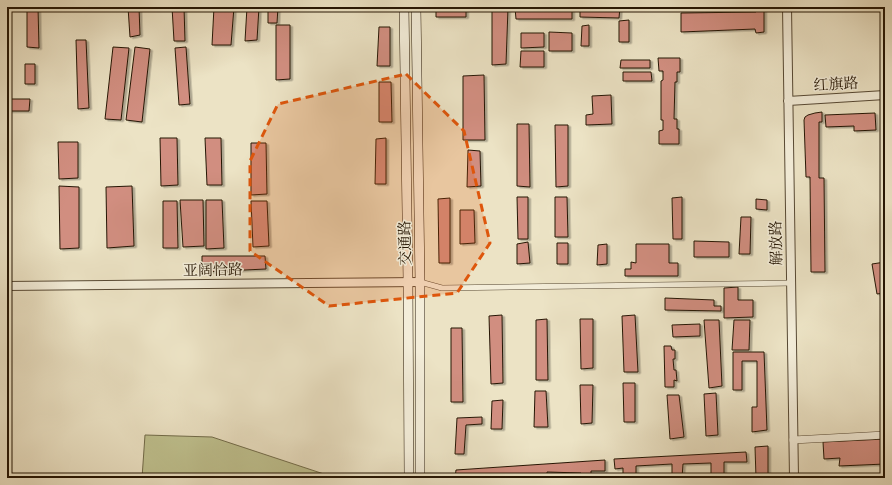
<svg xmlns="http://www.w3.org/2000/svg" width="892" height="485" viewBox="0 0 892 485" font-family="'IM FELL English','Noto Serif SC',serif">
<defs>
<filter id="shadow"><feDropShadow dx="2.5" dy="1.5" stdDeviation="0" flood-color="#0004"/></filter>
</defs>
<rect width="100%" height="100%" fill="#ece3c5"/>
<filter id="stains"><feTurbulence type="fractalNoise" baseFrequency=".005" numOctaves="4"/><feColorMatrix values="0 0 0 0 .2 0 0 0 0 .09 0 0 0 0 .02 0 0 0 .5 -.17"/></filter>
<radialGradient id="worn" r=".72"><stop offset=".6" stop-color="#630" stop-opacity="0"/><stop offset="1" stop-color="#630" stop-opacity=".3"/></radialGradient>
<path fill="#bfc18f" stroke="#726c4a" d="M145,435L212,437L336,478H142Z"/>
<path fill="#d18e80" stroke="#251604" filter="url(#shadow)" d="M27,7H38L39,48L27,47Z
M128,7H139L140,35L130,37Z
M172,7H184L185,41H174Z
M214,7H234L231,45H212Z
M247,7H259L257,40L245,41Z
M268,7H278L277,23H268Z
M436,7H466V17H436Z
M492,7H572V19H516L515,8H508L506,64L492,65Z
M580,7H620L619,18L580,17Z
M756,7H764V32L756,33L755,29L681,32V13L756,12Z
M629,20V42H619V21Z
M276,25H290V79L276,80Z
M589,25V46H581L582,26Z
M379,27H390V66H377Z
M549,32L572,33V51H549Z
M521,33H544V47L521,48Z
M76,40H86L89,108L78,109Z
M113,47L129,48L121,120L105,119Z
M135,47L150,49L142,122L126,120Z
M186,47L190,104L179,105L175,48Z
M521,51H544V67H520Z
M658,58H680V72H677V82H675L674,119H677V129H679V144H659V131L663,130V120H661V81L663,80V71H659Z
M621,60H650V68H620Z
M25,64H35V84H25Z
M623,72H651L652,81H623Z
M484,75L485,140H463V76Z
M379,82H391L392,122H379Z
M611,95L612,124L586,125V115L593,114L592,96Z
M7,99H30L29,111H7Z
M822,112V122H819V178H824L825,272H811L810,177H806L804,120L805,117L808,115L815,113Z
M875,113L876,130L854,131V126L826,127L825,115Z
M517,124H529L530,187L517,186Z
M555,125H568V186L556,187Z
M160,138H177L178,185L161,186Z
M205,138H221L222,185H207Z
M386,138V184H375L376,139Z
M58,142H78V178L59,179Z
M251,143H266L267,194L251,195Z
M468,150L480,151L481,186L467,187Z
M59,186L79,187V248L60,249Z
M132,186L134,246L107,248L106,187Z
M517,197H528V239H518Z
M555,197H567L568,237H555Z
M682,197V239H673L672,198Z
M450,198V263H439L438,199Z
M756,199L767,200V210L756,209Z
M180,200H203L204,246L183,247Z
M206,200H222L224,248L206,249Z
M163,201H177L178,248H163Z
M251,201H267L269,246L253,247Z
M460,210H474L475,243L460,244Z
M741,217H751L750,254H739Z
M694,241L729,242V257H694Z
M528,242L530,263L517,264V244Z
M557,243H568V264H557Z
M607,244V264L597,265L598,245Z
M636,244H669V263H678V276H625V269H631V262L636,263Z
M202,256H265L266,269L202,272Z
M885,262V293L877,294L872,264Z
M738,287V300H753V317L724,318V288Z
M665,298L714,300V306H721V311L665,310Z
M502,315L503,383L491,384L489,316Z
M635,315L638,372H624L622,316Z
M547,319L548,380H536V320Z
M580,319H593V368L581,369Z
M704,320H719L722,386L709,388Z
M734,320H750L749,350H732Z
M700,324V336L673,337L672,325Z
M451,328H462L463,402H451Z
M664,346H671L672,350H675V359H673L674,370H676L677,381L674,380V387H665Z
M733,352H764L767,430L752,432V407H757V361H742V390H733Z
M623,383H635V422H624Z
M580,385H593L592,423L581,424Z
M535,391H546L548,427H534Z
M716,393L718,435L706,436L704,394Z
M667,395H679L684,437L670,439Z
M503,400L502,429H491L492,401Z
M482,417V424L466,425L464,454H455L457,418Z
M885,439V464L839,466L840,458L824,459L823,442Z
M768,446V478H756L755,447Z
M746,452L747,462H724V478H711V463L683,464L682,478H672V464L636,466V478H623V468L615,469L614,459Z
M605,460V471H591V478H580L581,473L547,472V478H535V475L504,476V478H455L456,470Z"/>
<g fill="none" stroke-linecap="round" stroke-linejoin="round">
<g stroke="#574934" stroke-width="6">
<path id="pedestrian" d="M420,282L442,288L791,283"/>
</g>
<g stroke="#574934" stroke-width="8">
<path id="minor" d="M793,440L885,435"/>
</g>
<g stroke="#574934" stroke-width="10">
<path id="tertiary" d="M787,7L794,478
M788,101L885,95
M7,286L420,282"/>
</g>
<g stroke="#251604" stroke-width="10">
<path id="secondary" d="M404,7L408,282L409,478
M416,7L420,282V478"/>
</g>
<use href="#pedestrian" stroke="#f3edd9" stroke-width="5"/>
<use href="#minor" stroke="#f3edd9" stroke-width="7"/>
<use href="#tertiary" stroke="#f3edd9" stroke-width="8"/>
<use href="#secondary" stroke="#f3edd9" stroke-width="9"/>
</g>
<path fill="#de560c" fill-opacity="0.2" stroke="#de560c" stroke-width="3" stroke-dasharray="8 5" stroke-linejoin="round" d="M406,74L464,131L490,243L457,293L329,306L250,251V161L278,104Z"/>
<g text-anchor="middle" stroke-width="3" stroke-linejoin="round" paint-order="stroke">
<g font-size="15" fill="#251604" stroke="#f3edd9">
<text transform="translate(836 84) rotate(-3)" y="5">红旗路</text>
<text transform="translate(405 243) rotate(-91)" y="5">交通路</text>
<text transform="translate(776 243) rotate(-91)" y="5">解放路</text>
<text transform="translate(213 270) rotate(-1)" y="5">亚阔恰路</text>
</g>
</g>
<rect width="892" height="485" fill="none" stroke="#ece3c5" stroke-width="24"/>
<rect x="8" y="8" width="876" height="469" fill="none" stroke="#251604" stroke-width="2"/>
<rect x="12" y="12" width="868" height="461" fill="none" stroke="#251604"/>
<rect width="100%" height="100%" filter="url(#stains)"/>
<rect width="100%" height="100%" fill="url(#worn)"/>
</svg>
